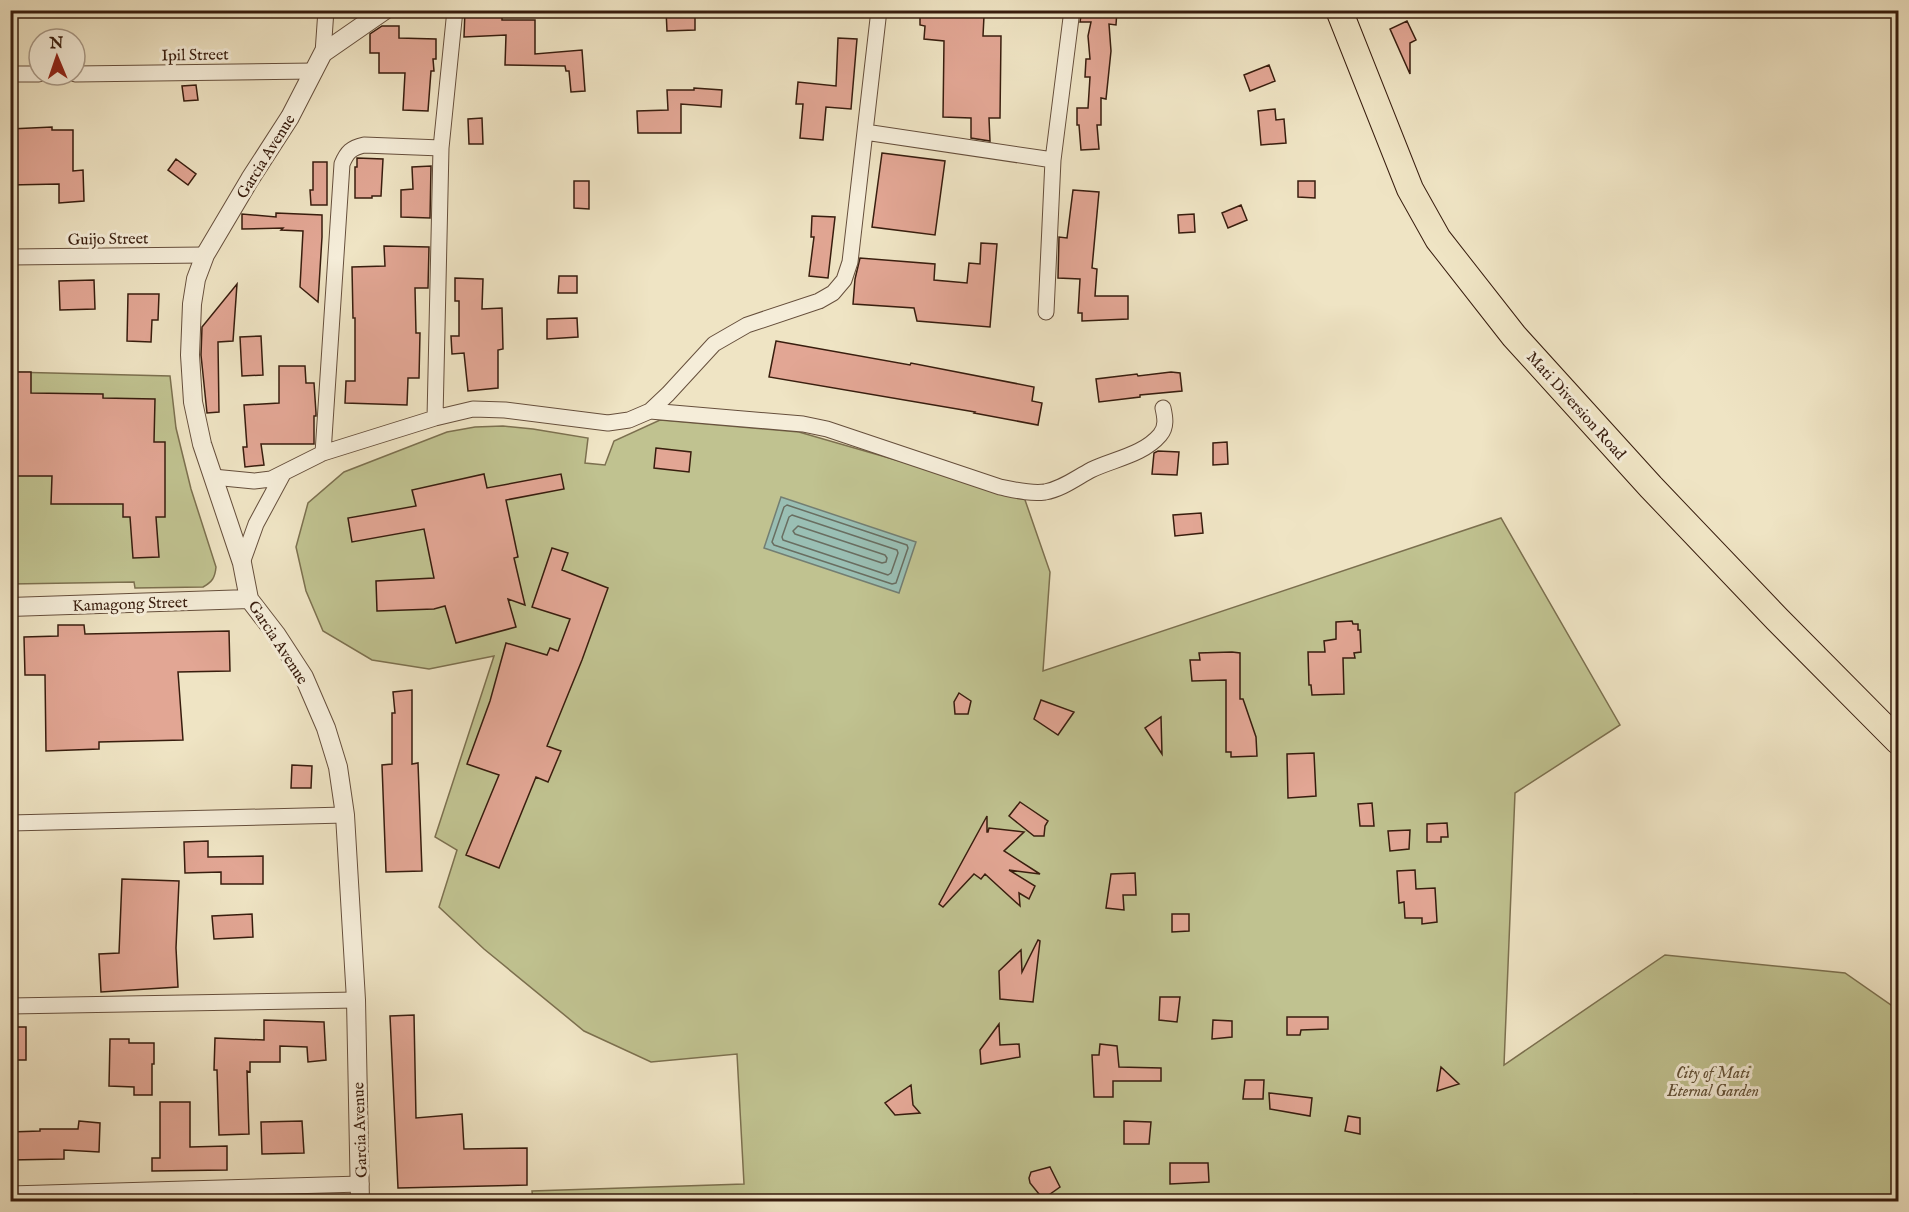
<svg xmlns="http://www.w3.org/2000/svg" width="1909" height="1212" viewBox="0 0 1909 1212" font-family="'IM FELL English',serif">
<rect width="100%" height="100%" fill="#efe4c4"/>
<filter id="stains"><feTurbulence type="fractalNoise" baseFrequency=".00333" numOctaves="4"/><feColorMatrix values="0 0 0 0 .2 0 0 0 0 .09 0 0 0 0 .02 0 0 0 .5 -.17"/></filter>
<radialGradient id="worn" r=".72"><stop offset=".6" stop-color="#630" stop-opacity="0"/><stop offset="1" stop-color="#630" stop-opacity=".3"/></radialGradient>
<path fill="#c0c290" stroke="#7c704f" stroke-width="1.5" d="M11,372L170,376L176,428L191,489L216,567C215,578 212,582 203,587L135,588L134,582L11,584Z
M660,420L799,432L1024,497L1050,572L1043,671L1501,518L1620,725L1515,793L1504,1065L1665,955L1845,973L1898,1010V1201L1708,1202L1634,1194L1626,1202L533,1201L532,1191L744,1184L737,1054L651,1062L584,1031L484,949L439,907L457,850L435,837L494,656L429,669L372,660L323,631L306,591L296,547L308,503L344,472L447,432L475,427L503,426L533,429L588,438L585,463L605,465L614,441Z"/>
<path fill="#9abfb4" stroke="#737e72" stroke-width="1.5" d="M781,497L916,542L899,593L764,548Z"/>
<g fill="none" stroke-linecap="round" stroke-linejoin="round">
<path stroke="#696e61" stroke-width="1.5" d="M787,505L907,545L908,548L896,583L892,584L774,545L772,542L784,507Z
M792,515L897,550L898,553L891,573L888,575L783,540L782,537L789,517Z
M798,526L885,555L887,558L886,562L882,563L795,534L793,531Z"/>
</g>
<path fill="#e2a694" stroke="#381d0e" stroke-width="1.5" d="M465,10H502V20H535V54L582,50L585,91L571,92L569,71H566L565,66L505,65L506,35L464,37Z
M666,10H695V30L667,31Z
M920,10H945V14L984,16L983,36H1001L1000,118H989L990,141L971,138V118L943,117L944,41L924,39L925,26L920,25Z
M1082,10H1117L1116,25L1109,24L1111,51L1106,99L1101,98V125H1097L1099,149L1081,150L1079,125H1077V108H1088L1090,77H1085L1086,59H1090L1088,36L1091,22H1080Z
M1407,21L1416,40L1410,43V74L1390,29Z
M382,26H399V38L436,39V59H433L434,71H431L428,111L403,110L405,73H379V53H370V34Z
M838,38L857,39L851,109L826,107L823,140L800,138L803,104H796L798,82L836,86Z
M1269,65L1275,81L1250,91L1244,75Z
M196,85L198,100L184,101L182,86Z
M694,88L722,90L721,107L681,104V133H638L637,111L668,110L667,90H694Z
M1275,109L1276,120L1284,119L1286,143L1261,145L1258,111Z
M482,118L483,144H469L468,119Z
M52,127V130H73V171L83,170L84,201L59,203V184L10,185V129Z
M882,153L945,161L935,235L872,227Z
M357,158L383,159L381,196H372V198H355V167H357Z
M176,159L196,174L188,185L168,170Z
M313,162H327V205H311L310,190H313Z
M431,166L430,218L401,217V190L413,189L412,167Z
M574,181H589V209L574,208Z
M1298,181H1315V198L1298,197Z
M1073,190L1099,192L1092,268L1097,269L1095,296H1128V319L1082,321V313H1078L1080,279L1058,278L1059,237L1067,238Z
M1241,205L1247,220L1228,228L1222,213Z
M276,213L322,215V237L318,302L300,287L303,231L281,230L283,228L242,229V214L276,217Z
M1194,214L1195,232L1179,233L1178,215Z
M812,216L835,217L828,278L809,276L814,237H811Z
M981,243L997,244L990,327L917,321L914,308L853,304L855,279L860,258L935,264L934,280L967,283L969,263L980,264Z
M384,246L429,247L428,288H415L416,333H420L419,378H408L407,405L345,403L346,381H355V318H353L352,267L385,266Z
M559,276H577V293H558Z
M455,278L483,279L482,309L502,308L503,349L498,350V388L468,391L464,353L452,354L451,336H459V301H455Z
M94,280L95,309L60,310L59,281Z
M237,284L233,341L218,342L219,412L207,413L201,355L202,327Z
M128,294H159L158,320H152L151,342L127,341Z
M577,318L578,337L547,339V319Z
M261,336L263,375L242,376L240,337Z
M776,341L910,365L911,363L1034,387L1032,401L1042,403L1038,425L974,413L975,412L769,377Z
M279,366H305L306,383H314L316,413V416H314V444H261L264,465L245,467L243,447H247L244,405L279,403Z
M10,372H31V393L103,394V398L155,399L154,442H165V517H156L159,557L133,558L130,517H123V504H51L52,476H10Z
M1171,372L1180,373L1182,391L1140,395V397L1099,402L1096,379L1137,374L1138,376Z
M1227,442L1228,464L1213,465V443Z
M656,448L691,452L689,472L654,468Z
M1158,451L1179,452L1177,475L1152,474L1154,453Z
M484,474L487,488L561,474L564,489L506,500L518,557L514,558L525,605L508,599L516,627L456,643L445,606L434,609L377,611L376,581L434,578L424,529L352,542L348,518L416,506L412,490Z
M1201,513L1203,533L1175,536L1173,515Z
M552,548L568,553L562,570L608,588L582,660L547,746L561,751L548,782L536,777L499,868L466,855L499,775L467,764L490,701L506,643L547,655L550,648L558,651L570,619L532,607Z
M1352,621L1353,624H1358V630H1360L1361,652L1354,653L1355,658H1343L1344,694L1312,695L1311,685H1309L1308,652H1325L1324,641L1336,639V622Z
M58,625H84L85,634L229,631L230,671L178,672L183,740L99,742V749L46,751L45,675H25L24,637L58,636Z
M1232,652L1240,653V699H1243L1256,737L1257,756L1231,757V752H1226V680L1192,681L1190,660H1200L1199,653Z
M412,690V764L418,763L422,871L386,872L382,765L392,764V713H395L393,692Z
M959,693L971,701L968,714H955L954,702Z
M1041,700L1074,712L1058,735L1034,719Z
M1161,717L1162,754L1145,728Z
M1314,753L1316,796L1288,798L1287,754Z
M292,765L312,766L311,788H291Z
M1020,802L1048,821L1045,826L1044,836H1034L1009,816Z
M1372,803L1374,826H1360L1358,804Z
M987,816V832H988L989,828L1024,832L1004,851L1040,874L1009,870L1035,886L1029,899L1019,893L1020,906L985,874L981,879L974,874L943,907L939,904Z
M1447,823L1448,837H1441V842H1427V824Z
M1410,830L1409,849L1390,851L1388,831Z
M208,841V857L263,856V884H221V872L185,873L184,842Z
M1415,870L1416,889L1435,888L1437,922L1422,924V918H1405L1404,902L1399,903L1397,871Z
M1135,873L1136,895H1123L1124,910L1106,908L1111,874Z
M122,879L179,881L176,948L178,987L101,992L99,954L119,953Z
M252,914L253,937L214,939L212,916Z
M1172,914H1189V931L1172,932Z
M1038,940L1040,941L1033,1002L1000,999L999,971L1021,950L1022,972Z
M1160,997H1180L1177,1022L1159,1020Z
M414,1015L416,1118L462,1114L464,1149L527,1148V1185L398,1188L390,1016Z
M1287,1017H1328V1029L1301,1030L1300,1035H1287Z
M264,1020L324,1022L326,1060L308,1062L307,1047L280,1046V1062H250V1072L247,1071L249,1134L219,1135L217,1070H214L215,1038L264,1040Z
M1213,1020L1232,1021V1037L1212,1039Z
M999,1024L1000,1045L1019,1044L1020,1057L981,1064L980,1050Z
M10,1027H26V1060H10Z
M110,1039H129V1043H154V1064H152V1095H134V1087L109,1086Z
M1100,1044L1117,1046L1119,1067L1161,1068V1081H1113V1097H1094L1092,1055H1099Z
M1441,1067L1459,1084L1437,1091Z
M1245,1080H1264L1263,1099H1243Z
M911,1085L913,1105L920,1113L895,1115L885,1103Z
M1269,1093L1312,1098L1310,1116L1270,1109Z
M160,1102H190V1147L227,1146V1170L152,1171V1158H160Z
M1348,1116L1360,1118V1134L1345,1131Z
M79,1121L100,1123L99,1152L64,1150V1159L10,1160V1132L40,1131V1129H78Z
M302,1121L304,1153L262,1154L261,1122Z
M1124,1121L1151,1122L1149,1144H1124Z
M1170,1163H1208L1209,1182L1170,1184Z
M1050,1167L1060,1187L1043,1199L1030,1183L1029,1178L1031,1172Z"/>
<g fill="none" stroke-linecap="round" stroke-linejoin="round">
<g stroke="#664f3c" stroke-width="17">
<path id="minor" d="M323,53L326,10
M10,74H39
M75,74L315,71
M865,132L1053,160
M10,257L205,255
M1046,312L1053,160L1072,10
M650,411L803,424L827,429L1000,487C1015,490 1030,494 1045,492C1062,489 1076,478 1091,470C1114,459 1143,455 1160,435C1167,427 1165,417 1163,408
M435,418L441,148L455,10
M323,453L342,164C347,152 351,148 364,145L441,148
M213,477L254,481L271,479L323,453L435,418L473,409L505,410L608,423L629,420L650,411L668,394L714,344L747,325L819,301L833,293L844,280L850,262L879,10
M242,563L256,524L283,474
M10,823L345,815
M10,1006L356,1000
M10,1194L361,1184"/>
</g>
<g stroke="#664f3c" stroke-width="20">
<path id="tertiary" d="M10,607L249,599
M360,1202L356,1000L345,815L338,767L326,728L304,677L276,634L249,599L242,563L202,444L193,402L190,355L192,304L196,279L205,255L250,179L290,117L323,53L385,10"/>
</g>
<g stroke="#381d0e" stroke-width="28">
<path id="trunk" d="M1339,10L1410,189L1438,239L1514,336L1651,487L1777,619L1898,741"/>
</g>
<use href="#minor" stroke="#f5edd9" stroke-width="15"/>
<use href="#tertiary" stroke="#f5edd9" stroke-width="18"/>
<use href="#trunk" stroke="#efe4c4" stroke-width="26"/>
</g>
<g text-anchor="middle" stroke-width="6" stroke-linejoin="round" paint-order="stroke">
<g font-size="16" fill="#381d0e" stroke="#f5edd9">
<text transform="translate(195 54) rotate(-1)" y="6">Ipil Street</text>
<text transform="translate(265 156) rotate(-58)" y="6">Garcia Avenue</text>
<text transform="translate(108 238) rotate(-1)" y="6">Guijo Street</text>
<text transform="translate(1577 405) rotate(48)" y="6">Mati Diversion Road</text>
<text transform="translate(130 603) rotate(-2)" y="6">Kamagong Street</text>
<text transform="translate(279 642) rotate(57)" y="6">Garcia Avenue</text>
<text transform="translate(359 1130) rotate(-92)" y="6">Garcia Avenue</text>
</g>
<g font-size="16" font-style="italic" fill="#614f35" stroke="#f5edd9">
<text x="1713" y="1078">City of Mati<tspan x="1713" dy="18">Eternal Garden</tspan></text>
</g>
</g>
<rect width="1909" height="1212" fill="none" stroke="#efe4c4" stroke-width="36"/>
<rect x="12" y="12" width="1885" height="1188" fill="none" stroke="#381d0e" stroke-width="3"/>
<rect x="18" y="18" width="1873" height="1176" fill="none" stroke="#381d0e" stroke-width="1.5"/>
<g transform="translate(57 57) rotate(358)"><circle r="28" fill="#f5edd9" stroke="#a99a88" stroke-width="1.5"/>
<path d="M0-4.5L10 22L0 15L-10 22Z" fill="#8f2418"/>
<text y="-9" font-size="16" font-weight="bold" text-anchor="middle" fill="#381d0e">N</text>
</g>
<rect width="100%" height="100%" filter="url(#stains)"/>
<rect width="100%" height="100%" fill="url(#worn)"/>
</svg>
